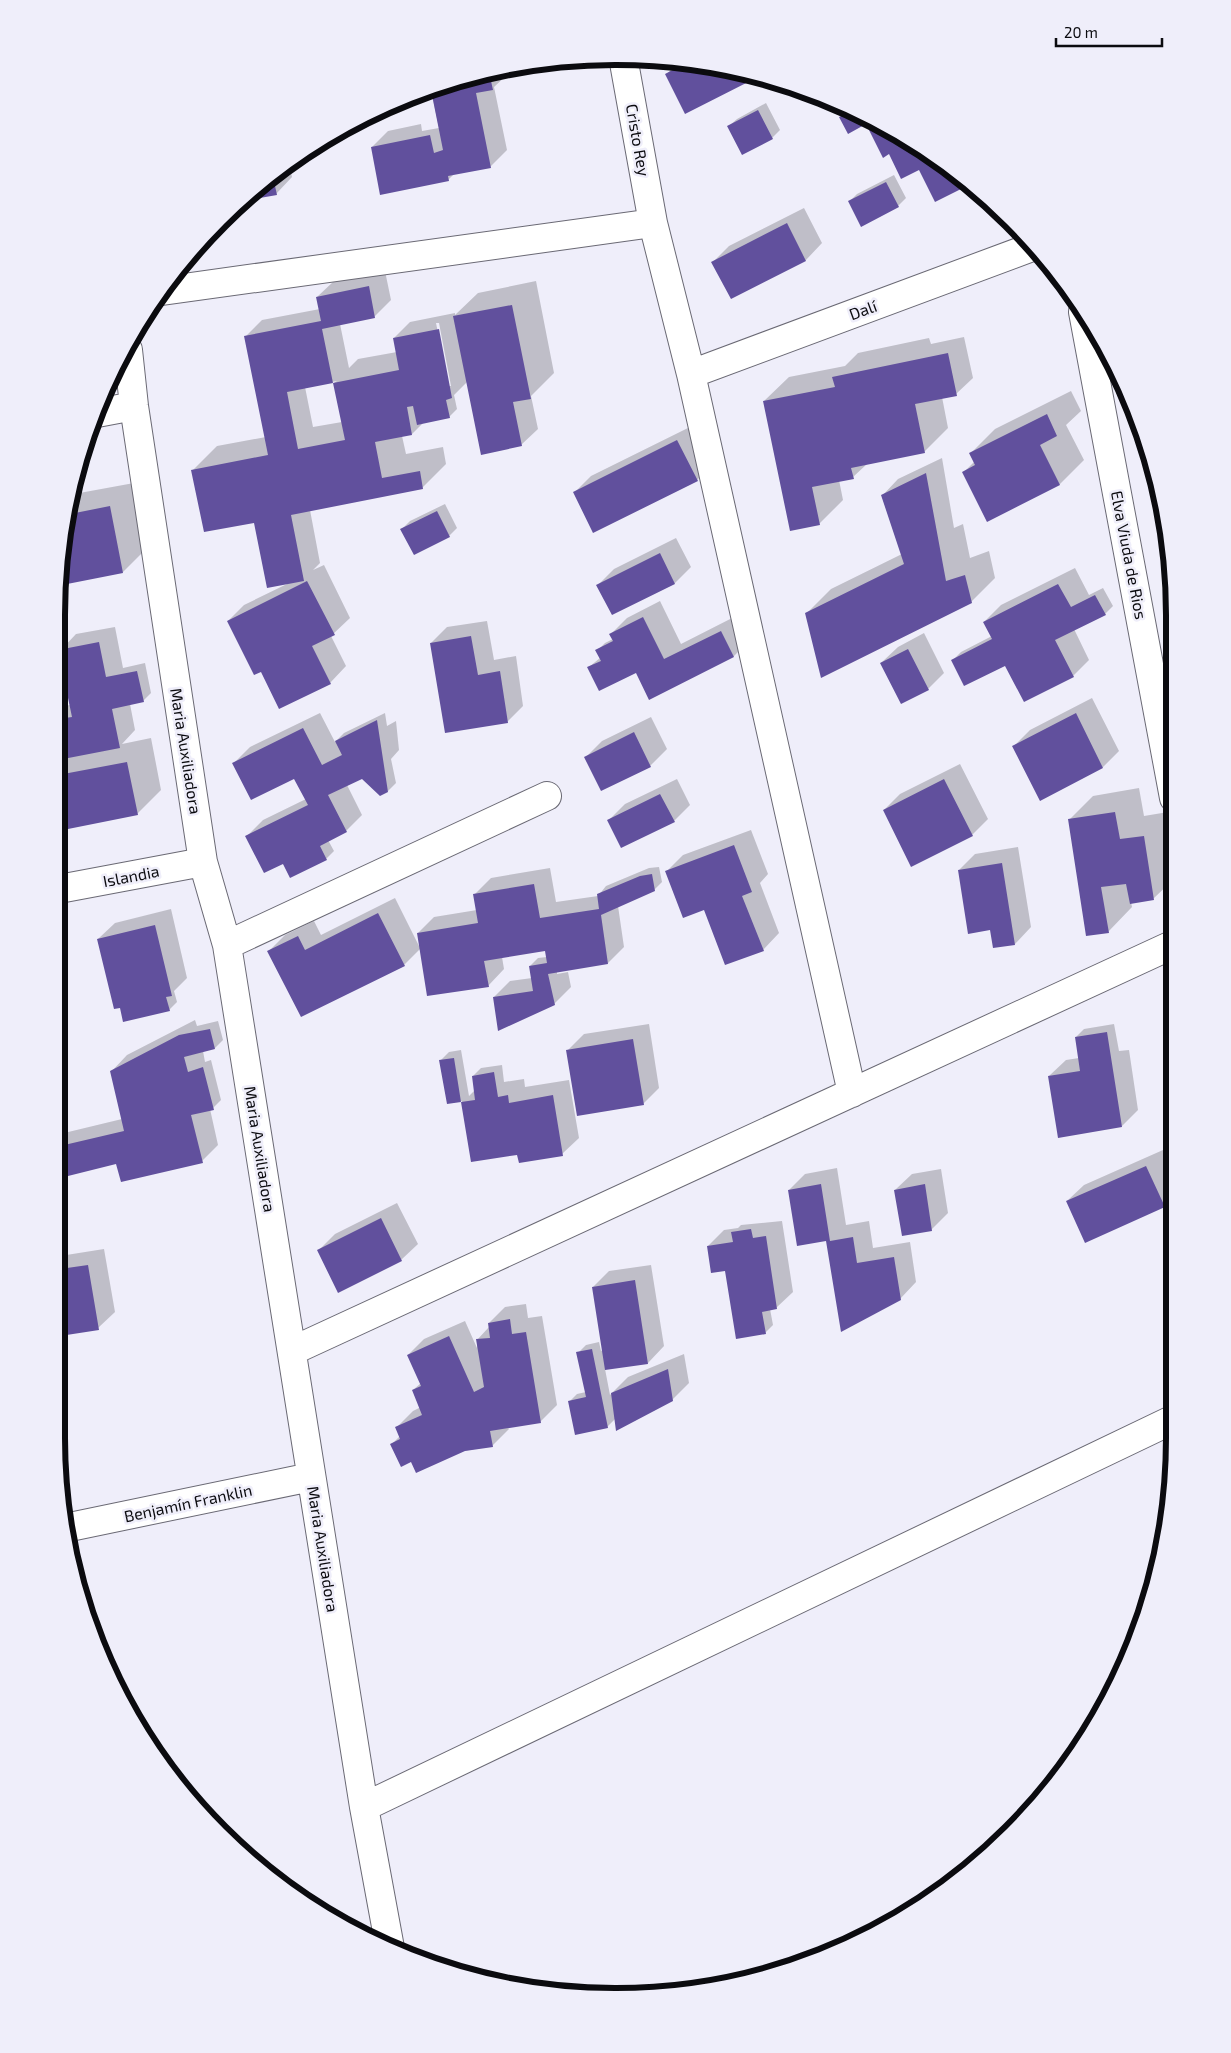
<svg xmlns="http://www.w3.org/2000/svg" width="1231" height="2053" viewBox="0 0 1231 2053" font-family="'Exo 2',sans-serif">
<rect width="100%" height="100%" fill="#efeefa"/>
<path fill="#0003" fill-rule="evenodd" d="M678,62L725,67L666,75Z
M507,67L509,73L494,87L507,150L490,167L454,174L448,180L372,147L388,131L421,124L422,131L439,128L431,90Z
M766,103L780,130L772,138L729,126L737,119Z
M849,109L926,151L966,185L919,168L890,152L867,123L841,117Z
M289,163L292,177L276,194L245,200Z
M894,175L906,198L898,206L849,202L857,194Z
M804,208L822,243L806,260L731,297L713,262L729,246Z
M219,222V226L202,242Z
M385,271L391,300L374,317L340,324L349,368L358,359L397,352L394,338L410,322L455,313V315L478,293L536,281L554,373L531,396L538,429L521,445L467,382L454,395L457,409L449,417L424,422L412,434L402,436L406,454L443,447L446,464L422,488L310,510L320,563L313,570L324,565L350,618L331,636L346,666L330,683L261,670L228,621L244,605L287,584L255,523L193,470L217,446L266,437L246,336L262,320L320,309L317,297L334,281ZM436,323H439L451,386H449ZM337,381L334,383L342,422L313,427L305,387Z
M964,337L973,378L956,394L942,397L948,428L924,452L867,464L853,477L839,480L843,500L819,524L764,401L789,377L845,366L858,353L929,338L931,344Z
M1071,391L1081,411L1066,425L1084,460L1060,484L988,520L964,472L975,461L971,453L995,429Z
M694,425L713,464L697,480L574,493L591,476Z
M942,458L954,528L963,524L970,558L989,551L995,578L971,602L807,613L831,589L902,554L882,496L898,479Z
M134,483L147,548L123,572L57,585L74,494Z
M445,504L457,528L449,536L402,529L410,521Z
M676,538L691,567L675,583L612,613L598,585L614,569Z
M1075,568L1089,595L1103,588L1113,606L1105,614L1074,629L1089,660L1073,676L1006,663L953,660L961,652L992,636L984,622L1001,605Z
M660,601L681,644L738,615L750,640L734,656L649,698L636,671L589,667L600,658L597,651L605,643L613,639L611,634L627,618Z
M487,621L494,660L516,656L523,706L507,722L431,643L447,627Z
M115,627L123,668L145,663L151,693L143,701L130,704L135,730L122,744L151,738L161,790L137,814L58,830V707L70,705L60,651L76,634Z
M924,633L944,673L928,689L881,663L898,647Z
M1092,698L1119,751L1103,767L1040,799L1014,746L1030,730Z
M320,713L335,742L344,733L385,713L387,726L396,721L399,750L391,759L396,783L388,791L362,777L347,785L362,815L346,831L328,840L334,851L326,859L284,865L247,836L263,820L306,799L295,777L234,763L250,747Z
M651,717L667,749L650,766L602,789L586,757L602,741Z
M960,764L988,819L972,835L884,810L900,794Z
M677,779L690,805L674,821L609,820L625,804Z
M1139,788L1144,816L1168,812L1174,847V879L1154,898L1131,902L1132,907L1108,932L1069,820L1093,796Z
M751,830L768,874L760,883L779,933L763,950L704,908L667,871L683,855Z
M1018,847L1031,927L1015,944L994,947L991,929L959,870L975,854Z
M659,867L662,882L654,890L618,906L624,947L608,963L557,971V974L568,972L571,987L554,1004L494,997L510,981L532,978L530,966L538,958L547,957L546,950L502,957L504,969L488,986L421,948L404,965L269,951L285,935L314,921L321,935L395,898L420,948L418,933L434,917L477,910L475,894L491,878L550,868L556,902L598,896L606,886L649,868Z
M171,909L187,978L174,991L177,1002L169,1010L98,939L115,923Z
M195,1020L197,1026L218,1021L223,1040L215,1048L203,1051L205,1062L211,1060L221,1100L213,1108L210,1109L218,1145L202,1161L117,1163L60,1176V1134L122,1119L111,1072L127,1055Z
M649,1024L659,1088L643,1104L568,1050L584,1034Z
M1114,1024L1119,1051L1129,1050L1138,1110L1122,1126L1049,1076L1066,1060L1079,1058L1076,1037L1084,1029Z
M461,1050L469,1096L475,1090L473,1076L481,1068L502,1065L504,1082L524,1079L525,1087L569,1080L579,1138L562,1154L518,1153L472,1160L462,1101L448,1103L441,1060L449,1052Z
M1163,1150L1174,1174V1197L1164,1206L1067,1201L1084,1185Z
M837,1168L846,1225L869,1221L873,1248L910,1242L916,1282L900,1299L827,1240L789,1190L805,1174Z
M941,1169L948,1213L931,1230L895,1190L912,1174Z
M397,1203L418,1244L401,1260L319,1250L335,1234Z
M782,1221L793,1292L776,1308L770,1309L773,1325L765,1333L726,1269L708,1246L724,1230L738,1228L741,1225Z
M104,1249L115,1312L98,1328L60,1335V1256Z
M651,1265L664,1346L648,1363L605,1369L610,1395L628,1377L684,1354L689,1383L672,1400L616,1418L607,1427L569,1402L577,1394L586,1392L578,1353L586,1345L599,1342L601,1351L603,1350L593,1287L609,1271Z
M526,1304L528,1318L542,1316L557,1405L540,1422L508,1427L509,1429L492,1446L412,1460L392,1444L400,1436L397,1427L413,1411L421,1407L413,1390L421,1383L408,1355L424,1339L465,1321L477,1348V1340L489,1327V1323L505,1307Z"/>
<path fill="#61509d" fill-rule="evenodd" d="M686,63L725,67L758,77L685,114L665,74Z
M489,72L493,90L476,93L491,168L448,176L449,181L380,195L371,147L430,135L434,153L443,150L431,90Z
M758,110L773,139L742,155L727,126Z
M852,111L926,151L967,186L935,202L919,170L901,179L889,154L883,158L866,124L848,134L839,117Z
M273,177L277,195L243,201Z
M886,182L899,207L861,227L848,201Z
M787,223L806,261L731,299L711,262Z
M369,286L375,318L322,329L333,383L399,370L393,338L439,329L452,398L446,400L450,418L417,425L413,406L407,407L412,435L375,442L382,478L420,471L423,489L291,515L304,581L267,588L254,523L204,532L191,470L268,455L244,336L321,321L316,297ZM333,383L345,440L298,449L287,392Z
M512,305L531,399L513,402L522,446L481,455L453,316Z
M948,353L957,396L915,404L925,453L851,468L854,479L812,487L820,525L790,531L763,401L835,387L832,377Z
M1047,414L1057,436L1040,445L1060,485L987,522L962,472L975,465L969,453Z
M677,440L698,481L593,533L573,492Z
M926,473L946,581L965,575L972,603L821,678L805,613L904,564L881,495Z
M110,506L123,573L57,586L70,514Z
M437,511L450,537L414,555L400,529Z
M660,553L675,584L612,615L596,585Z
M307,581L335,635L312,646L331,684L279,709L261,672L254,675L227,621Z
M1058,584L1071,607L1095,595L1106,615L1055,640L1074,677L1024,702L1005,666L964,686L951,660L992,639L983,622Z
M643,617L664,659L721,631L734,657L649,700L636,673L599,691L587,667L601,661L595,650L613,641L609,634Z
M471,636L478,675L500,671L508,723L445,733L430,643Z
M99,642L106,677L137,671L144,702L112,709L120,748L58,760V719L72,717L58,650Z
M908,649L929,690L901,704L880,663Z
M1076,713L1103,768L1040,801L1012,746Z
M377,720L388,792L380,796L362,779L328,795L347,832L320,846L327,860L290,878L283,864L264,873L245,836L308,805L294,779L251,800L232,763L303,728L322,765L342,755L335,741Z
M634,732L651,767L601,791L584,757Z
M127,762L138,815L58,831V775Z
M944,779L973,836L911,867L883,810Z
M660,794L675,822L621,848L607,820Z
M1115,812L1120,839L1144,836L1154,900L1130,904L1126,884L1101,887L1109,933L1086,936L1068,819Z
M734,845L752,892L742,896L764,951L725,965L704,910L683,918L665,871Z
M1002,863L1015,945L993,948L990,930L968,934L958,870Z
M652,874L655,891L601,915L608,964L548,974L555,1005L498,1031L493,997L533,991L529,966L547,963L545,951L484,961L489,987L427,996L417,933L478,923L473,894L534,884L540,918L599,909L597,894L640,876Z
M378,913L405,966L301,1017L267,951L298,936L305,950Z
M155,925L172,996L166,997L170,1011L123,1022L120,1008L114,1009L97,939Z
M210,1029L215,1049L184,1057L188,1072L203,1067L214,1110L191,1115L203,1163L121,1182L116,1164L60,1178V1146L124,1131L110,1071L179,1035Z
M1107,1032L1122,1127L1058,1138L1048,1076L1080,1071L1075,1037Z
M633,1039L644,1105L577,1116L566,1050Z
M454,1058L461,1102L447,1104L439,1060Z
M494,1072L498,1097L508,1095L509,1103L553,1095L563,1156L519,1163L517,1155L471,1162L461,1102L475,1100L472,1076Z
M1146,1166L1165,1207L1085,1243L1066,1201Z
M821,1184L830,1241L853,1237L857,1263L894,1257L901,1300L841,1332L826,1241L797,1246L788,1190Z
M925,1184L932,1231L902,1236L894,1190Z
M381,1218L402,1261L338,1293L317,1250Z
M751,1229L753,1238L766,1236L777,1309L762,1312L766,1334L736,1339L725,1271L711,1273L707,1246L733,1242L731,1232Z
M88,1265L99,1330L60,1336V1269Z
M635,1280L648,1364L605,1370L592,1287Z
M510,1319L512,1334L526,1332L541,1423L490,1431L493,1447L465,1451L416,1473L411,1462L401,1467L390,1444L400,1439L395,1427L422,1415L412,1390L421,1386L407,1355L449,1336L474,1392L484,1387L476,1339L490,1338L488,1323Z
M592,1349L608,1428L575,1435L568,1401L586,1397L576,1352Z
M668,1369L673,1401L616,1431L611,1393Z"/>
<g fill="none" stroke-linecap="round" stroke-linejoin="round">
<g stroke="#6a6974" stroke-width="30">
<path id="street" d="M623,57L653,223L691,374L852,1093
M162,291L653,223
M1083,312L1174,798
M128,350L134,406L203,862L227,945L364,1807L390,1948
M691,374L1035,246
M97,413L134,406
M59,889L203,862
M227,945L547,796
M292,1351L1174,944
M65,1528L311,1477
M364,1807L1174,1419"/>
</g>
<use href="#street" stroke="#fff" stroke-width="28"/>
</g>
<g text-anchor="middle" stroke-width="5" stroke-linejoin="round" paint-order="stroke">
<g font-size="16" fill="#0b0b0f" stroke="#efeefa">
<text transform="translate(638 140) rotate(80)" y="6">Cristo Rey</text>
<text transform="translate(863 310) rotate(-20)" y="6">Dalí</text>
<text transform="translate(1129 555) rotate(79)" y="6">Elva Viuda de Rios</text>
<text transform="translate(186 751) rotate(81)" y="6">Maria Auxiliadora</text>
<text transform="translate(131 876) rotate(-11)" y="6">Islandia</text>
<text transform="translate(260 1149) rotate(81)" y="6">Maria Auxiliadora</text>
<text transform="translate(188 1503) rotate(-12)" y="6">Benjamín Franklin</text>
<text transform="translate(323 1549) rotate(81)" y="6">Maria Auxiliadora</text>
</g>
</g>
<path d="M0 0H1231V2053H0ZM615 65H616A550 550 0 0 1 1166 615V1438A550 550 0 0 1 616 1988H615A550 550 0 0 1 65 1438V615A550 550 0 0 1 615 65Z" fill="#efeefa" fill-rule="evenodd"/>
<path fill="none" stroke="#0b0b0f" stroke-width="6" d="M615 65H616A550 550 0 0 1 1166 615V1438A550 550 0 0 1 616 1988H615A550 550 0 0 1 65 1438V615A550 550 0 0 1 615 65Z"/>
<path d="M1056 38v8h106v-8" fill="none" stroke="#0b0b0f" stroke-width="2.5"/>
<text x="1064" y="38" font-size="15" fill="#0b0b0f" stroke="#efeefa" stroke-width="4" paint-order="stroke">20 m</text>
</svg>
